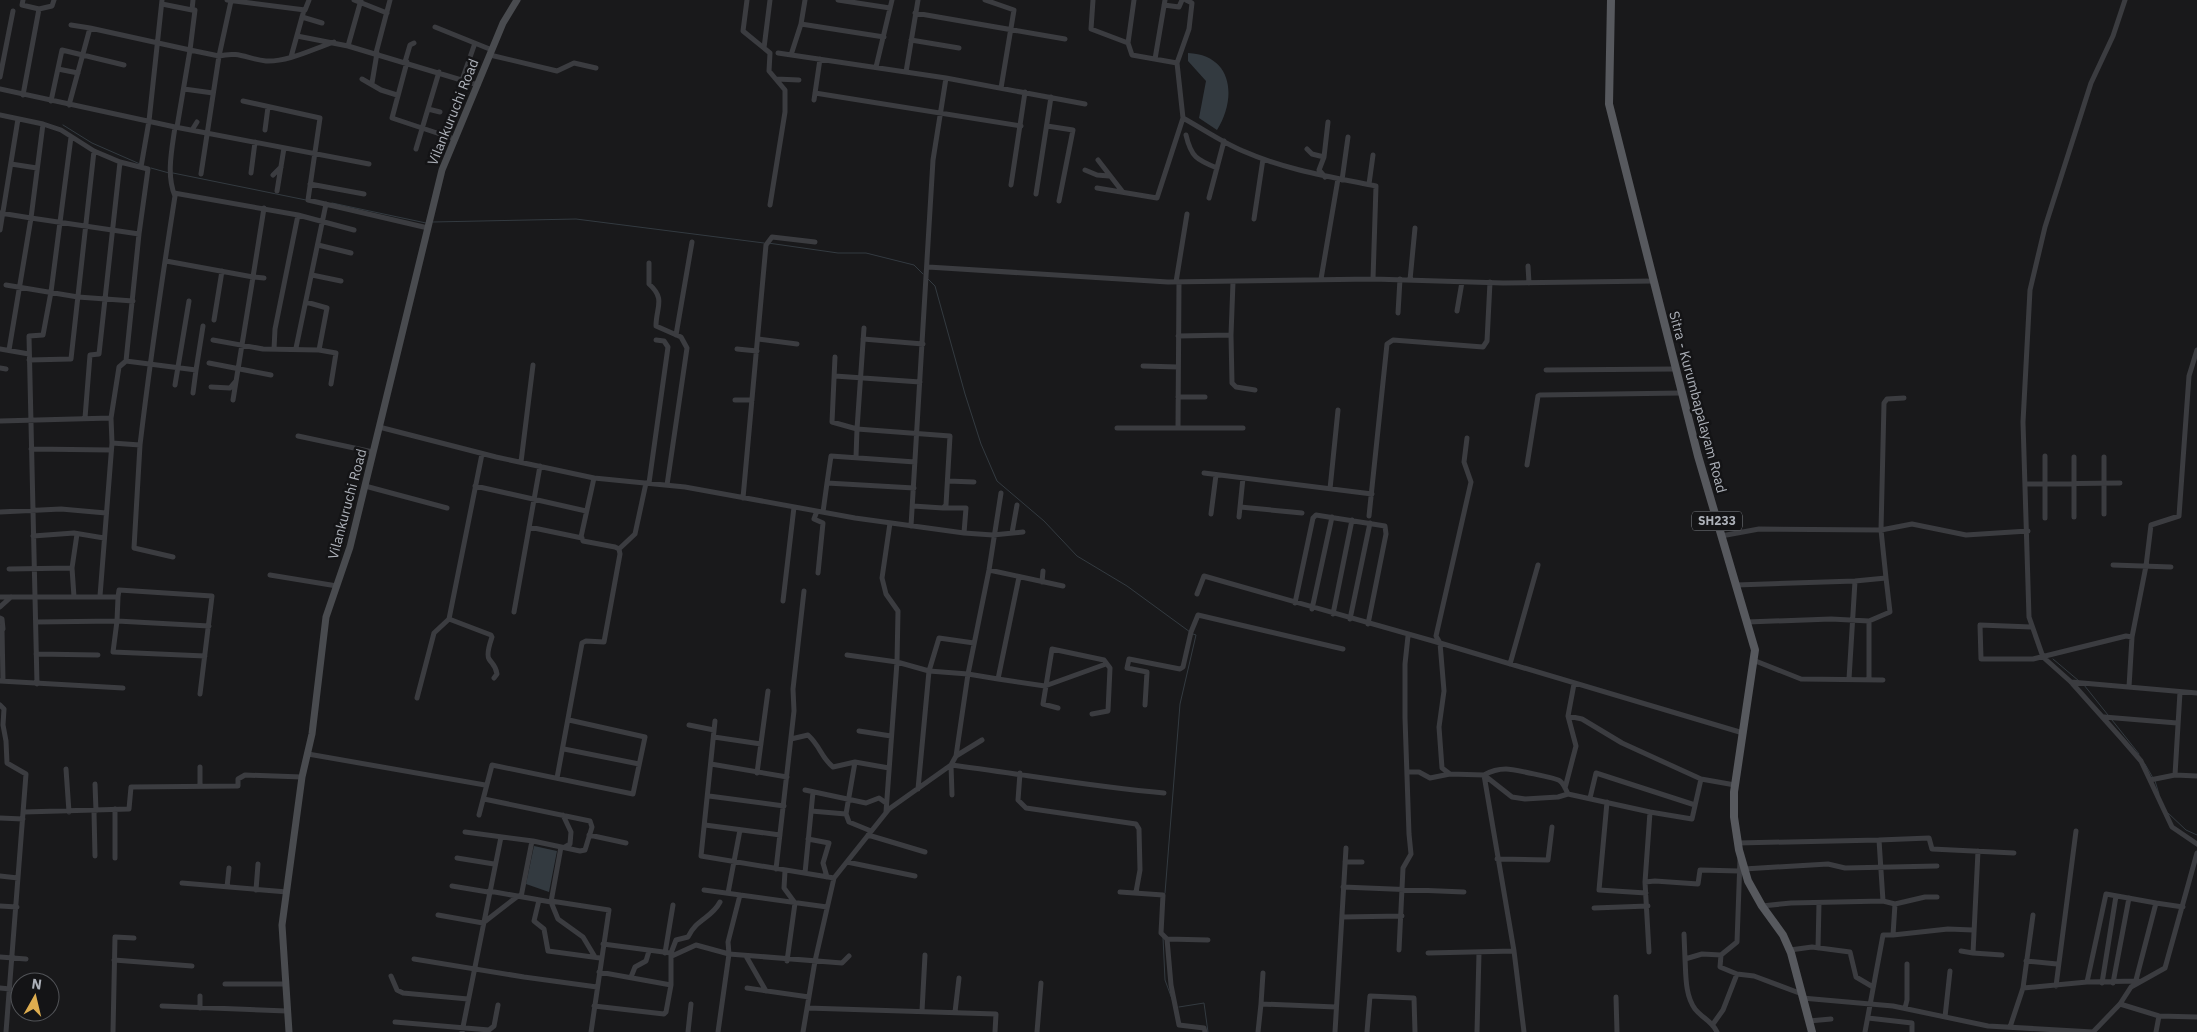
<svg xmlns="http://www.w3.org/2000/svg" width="2197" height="1032" viewBox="0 0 2197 1032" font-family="'IBM Plex Sans',sans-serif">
<rect width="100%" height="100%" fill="#19191b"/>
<path fill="#333a40" d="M1188,53C1233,55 1237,98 1217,130L1199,118L1206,81L1188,61Z
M534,846L557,851L549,892L526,884Z"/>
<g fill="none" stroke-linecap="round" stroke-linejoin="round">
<path stroke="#333a40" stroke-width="1" d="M63,125L92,143L140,164
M151,168L169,173
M173,173L306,200
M332,203L426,223
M433,222L576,219L764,243
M768,243L838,253H866L914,265L923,274
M928,279L935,286L965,394L981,444L997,481L1044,521L1077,556L1127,586L1190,632
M2053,659L2079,681
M2084,685L2108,715
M2112,720L2139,754
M2145,764L2153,778
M2155,781L2159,794
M2168,813L2186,830L2197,835
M1165,893L1180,704L1196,635L1193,634
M1163,937L1165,980L1175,1007
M1179,1007L1204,1003L1208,1032"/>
<path stroke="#3b3c40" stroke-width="5" d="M23,0L22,5L39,9L52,6L54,0
M193,0L192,10H195L190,50L219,56L201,174
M227,0L305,10L309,0
M354,0L387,13
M361,0L348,46L478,85
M747,0L743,31L770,53L769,71L785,90V112L770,205
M838,0L890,8
M985,0L1014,10L1001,88
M1093,0L1091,29L1128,43L1132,55L1177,63L1183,118C1203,129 1223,143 1243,151C1286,170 1331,177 1376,186L1373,279L1503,283L1654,281
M2125,0L2113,36L2091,83L2045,227L2030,290L2023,422L2029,617L2043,657L2071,682L2122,739L2141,761L2172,827L2197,844
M231,1L219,56C239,51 247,59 266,61C288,62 313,49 334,42
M162,4L192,10
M1164,5L1179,7L1182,0
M915,13L1065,39
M302,17L322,23
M801,24L884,37
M71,25L90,28
M435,27L492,50
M297,36L348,46
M911,40L959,48
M1128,43L1134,0
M764,48L770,0
M376,53L390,0
M778,53L946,78L1085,104
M490,55L557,71L574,63L596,68
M791,55L801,24L805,0
M291,57L304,10
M1155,59L1165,0
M405,62L410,45L414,43
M407,62L392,118L455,139
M1177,63L1189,29L1192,3L1186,0
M876,67L892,0
M58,69L78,73
M906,72L918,0
M0,77L13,11
M362,79L381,90L397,95
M776,79L799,80
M462,80L475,43
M372,83L377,53
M0,89L175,127L369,164
M184,89L213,93
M815,93L1021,126
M23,95L39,9
M814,100L820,59
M51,101L62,50L124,65
M243,101L320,118L308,200L428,228
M69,105L90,28L190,50L177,127
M428,109L440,112
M0,115L43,124L61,130L94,151L120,162L148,169L139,234L31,218L43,124
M1047,126L1073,130L1059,201
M192,130L197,122
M265,130L268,107
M1186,135C1191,157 1197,160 1217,168
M416,149L439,72
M1307,149L1312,154L1324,157
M1098,160L1122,191
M11,164L37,168
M141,167L149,121L162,0
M1085,170L1097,175L1109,176
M251,173L255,142
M273,175L281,167
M1325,177L1319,170L1324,157L1328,122
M1342,180L1348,137
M310,184L364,194
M1369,184L1373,155
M1011,185L1025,92
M1097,188L1157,198L1183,118
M277,191L284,148
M174,193L298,215L354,230
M1036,194L1051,97
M1209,198L1224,141
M0,213L31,218L9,350
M1254,219L1263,159
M0,230L18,119
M139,234L126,361L196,370L193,393
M318,245L351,253
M166,261L253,277L233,400
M649,263V284C666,299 656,307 656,326L681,337L687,348L667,485
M1528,266L1529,283
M928,267L1168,282L1373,279
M312,275L341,281
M264,278L253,277L264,208
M1321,279L1338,179
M1410,280L1415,228
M1176,282L1187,214
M6,285L78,297L133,301
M306,302L327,308L319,350L336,353L331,384
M1457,311L1462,282
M1398,313L1400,279
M214,320L222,271
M676,335L692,242
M1231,335L1232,383L1236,387L1255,390
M1178,336L1231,335L1233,282
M758,339L797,344
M863,339L923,344
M213,340L263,349L319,350
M296,348L326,204
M0,349L29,354
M274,349L275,329L298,215
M737,349L757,351
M835,357L832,422L857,429L864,328
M29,360L71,359L94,151
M209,363L271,375
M1143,366L1178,367
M0,368L6,369
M196,370L203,326
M1546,370L1676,369
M835,376L920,382
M175,385L189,301
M211,387L230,388L235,382
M1178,397H1205
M735,400H752
M85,418L90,355L99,354L120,162
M0,421L111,418
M379,427L496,457L594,478L685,487L855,518L964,533L993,535L1023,532
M1178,427L1179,282
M1117,428H1243
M298,436L373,452
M112,443L140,445C150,361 162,279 175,196C166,175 172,149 175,127
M140,445L134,548L173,557
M31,449L111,450
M2045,456V518
M856,457L857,429L950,436L946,505L943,508L913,506
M2074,457V517
M2104,457V514
M521,462L533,365
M1527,465L1538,396L1540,395L1682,393
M1204,473L1372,494
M948,481L974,482
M827,483L831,456L915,462
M2025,484L2120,483
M365,486L447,508
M475,486L586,511
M1330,489L1338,410
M743,498L766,245L772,237L815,242
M1240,507L1302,513
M943,508H966L964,533
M817,511L814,519L823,523L818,573
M0,512L61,509L106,513
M823,512L827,483L914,488
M1211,514L1216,475
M1369,516L1387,344L1393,340L1483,347L1487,341L1490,282
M1239,517L1243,478
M890,523L882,578L886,594L898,611L897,662L929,671L939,638L974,643
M911,526L933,160L946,78
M529,527L582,538
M1012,533L1017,505
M33,536L74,533L104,538
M1721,536L1759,529L1881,530L1912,524L1966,535L2028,531
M619,549L635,534L646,483H649L668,347L664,341L656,340
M2113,565L2171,567
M9,569L72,568
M989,570L1063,586
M270,575L337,586
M1042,582L1043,571
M1736,585L1855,581L1886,578L1881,530L1884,403L1887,399L1904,398
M1197,594L1204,576L1440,643L1743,733
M100,596L112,443L111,418L119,367L126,361
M0,597H118L119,590L212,596L200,694
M74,597L72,568L77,534
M118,597L117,621L209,626
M783,601L794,507
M1295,603L1313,518L1316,515L1385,526L1386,534L1368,624
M0,607L11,597
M1312,609L1332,517
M514,612L540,466
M1333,614L1352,520
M0,618L2,619L3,629
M449,619L482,454
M1350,619L1370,523
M36,622L117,621L113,652L205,656
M1747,622L1831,619L1869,621L1890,612L1886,578
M2031,627L1980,625L1981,659H2033L2126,636L2132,637
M0,628L2,629L3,681
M36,654L98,655
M847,655L897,662L886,812
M1753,660L1801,679L1883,680
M1510,664L1538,565
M998,679L1045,686L1106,664
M1849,679L1855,581
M1869,680V621
M0,681L123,688
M2071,682L2197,693
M37,684L29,336L43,335L51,292L71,137
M2129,687L2132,637L2146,566L2151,525L2179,516L2189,376L2197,350
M417,698L434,633L449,619L491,635L492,637C490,643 486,654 489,659C493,665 496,666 497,674L494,678
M0,705L4,709L3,725L6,741L7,763L26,774L6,1032
M1145,705L1147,672L1127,668L1129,659L1180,669L1183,667L1191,632L1198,615L1343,649
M1058,708L1043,704L1052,649L1104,660L1110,668L1108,711L1092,714
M1568,716L1582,719L1622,743L1701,779
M2104,717L2177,723
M715,721L701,856L834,878
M689,725L714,730
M859,731L891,736
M714,737L761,744
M791,739L808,735C821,747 820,756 833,767L855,762L889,768
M564,749L639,764
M308,754L485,785
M956,756L982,740
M711,764L787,777
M200,767V786
M66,769L69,812
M1407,772H1419L1430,778L1450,774L1484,775L1512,797L1525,799L1558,797L1568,794L1650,812L1692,819L1701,779L1735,785
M757,773L768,691
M1020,773L1018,800L1026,808L1136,824L1139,829L1140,870L1136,892
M1450,774L1442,768L1439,727L1444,691L1440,643L1436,636L1471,482L1464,462L1467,438
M2175,775L2180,692
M557,778L582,643L586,641L604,642L620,554L619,549L615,547L583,541L581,537L594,478
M2150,780L2175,775L2197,776
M95,784L96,811
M1565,788L1576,746L1568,716L1574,684
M918,789L929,671L968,674L989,570L1001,493
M805,790L866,803L879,798L886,803
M952,795L951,765L956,756L968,674L998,679L1019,577
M709,796L784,806
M1590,798L1596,773L1695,805
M1607,802L1599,890L1646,893
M115,809V858
M811,811L846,814L849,822L871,831
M24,812L129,809L131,787L238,786V779L245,775L302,777
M94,812L95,856
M846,814L855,762
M479,815L492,765L633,794L645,737L569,720
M563,815L571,832L570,844L565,847
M0,818L23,819
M705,825L780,835
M465,832L533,841L580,851L585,850L592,827L590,821L484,799
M589,835L626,843
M868,835L925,852
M808,839L829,843L823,863L827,877
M1879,840L1929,838L1932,849L2014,853
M1738,843L1879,840L1883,901L1895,904L1893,935H1883L1865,1032
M457,858L494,864
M1497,859L1548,860L1552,827
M847,862L915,876
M1345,862H1362
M776,869L794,711L793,689L804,591
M1744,869L1828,864L1845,868L1937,866
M785,871L784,888L795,903L787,961
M805,873L813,792
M0,876L18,878
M1645,882L1655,881L1698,884L1700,870L1739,871
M182,883L287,892
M452,886L488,892
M227,887L229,868
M1343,887L1464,892
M256,890L258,864
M704,890L827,907
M489,891L551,902L561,847
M1120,892L1163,895L1161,933L1167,939L1171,985L1179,1025L1204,1028L1205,1032
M728,893L740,830
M521,897L532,841
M539,900L534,921L544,929L548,951L600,958
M551,901L609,910L591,1032
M551,902L558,919L583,937L595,957
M1895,904L1925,897H1937
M0,906L17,907
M1762,906L1791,903L1883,901
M1594,908L1648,906
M438,915L483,923L518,896
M1342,917L1402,916
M1684,934L1685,959
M1893,935L1948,929L1973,930
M1167,939L1208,940
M1818,948L1819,903
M1399,950L1403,868L1411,854L1409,834L1405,718V664L1408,636
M1790,950L1812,947L1850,952L1856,977L1873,987
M1514,951L1484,775C1491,771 1497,769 1506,769C1511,769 1557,778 1560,781C1564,784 1566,790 1568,794
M1961,951L1973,953L1978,851
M1649,952L1645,882L1650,812
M665,953L673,905
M671,953L676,940L688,937C697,918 711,919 720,902
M1428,953L1514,951L1524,1032
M1973,953L2002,955
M1721,955L1720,967L1737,974L1754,976L1802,994
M672,956L696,945L729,954L842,963L849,956
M746,956L766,991
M0,957L26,959
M414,959L524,977L597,987
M114,960L192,966
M2026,961L2057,964
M599,972L671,985
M391,976L397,990L403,993L468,999
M631,977L635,967L646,961L649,951
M2136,980L2156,903L2183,907
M2087,982L2138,981
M2102,983L2116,896
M2113,983L2129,898
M225,984H286
M2056,986L2076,831
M0,988L10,989
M747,988L809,997
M2023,988L2033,915
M1616,997L1617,1032
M1802,998L1893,1006L1988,1026L2093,1032
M1261,1004L1263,973
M2120,1004L2159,1016L2197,1017
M162,1006L287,1011
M594,1006L664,1014L666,1012L671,985V953L603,944
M200,1008V996
M807,1008L996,1014L995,1032
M1905,1008L1907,1000V964
M922,1011L925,955
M955,1012L959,978
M1945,1017L1950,971
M1868,1018L1912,1023V1032
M1809,1021L1831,1019
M395,1022L489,1030L494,1026L498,1005
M1713,1024L1723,1010L1737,974
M2010,1027L2023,988L2087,982L2106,894L2156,903
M2094,1031L2120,1004L2131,987L2165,968L2197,853
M113,1032L115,937L134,938
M462,1032L501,837
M688,1032L691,1004
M718,1032L729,954L728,942L740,895
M803,1032L815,961L834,878L889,809L951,765C1022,774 1092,787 1164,793
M1037,1032L1041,983
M1258,1032L1261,1004L1336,1007
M1335,1032L1346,848
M1367,1032L1370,996L1414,998L1415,1032
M1477,1032L1479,953
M1717,1032C1712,1021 1702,1018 1695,1009C1685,995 1686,976 1685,959L1702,954L1721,955L1737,942L1740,859
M2156,1032L2159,1016"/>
<path stroke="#494b4f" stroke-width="7" d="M289,1032L282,925L302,777L312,734L326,617L350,547L442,170L503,23L517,0"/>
<path stroke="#57595e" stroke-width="8" d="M1611,0L1609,104L1698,456L1755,650L1734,792V817L1739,850L1748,881L1762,906L1783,935L1791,953L1812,1032"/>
</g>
<g text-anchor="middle" stroke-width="5" stroke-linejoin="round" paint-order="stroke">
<rect fill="#141416" stroke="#7f8288" stroke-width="1" x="1692" y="511.5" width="50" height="19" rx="4"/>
<g font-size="12" font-weight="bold" fill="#adb1b9">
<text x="1717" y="525">SH233</text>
</g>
<g font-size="14" fill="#adb1b9" stroke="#141416">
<text transform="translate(453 112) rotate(-68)" y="5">Vilankuruchi Road</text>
<text transform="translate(1698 402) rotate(75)" y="5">Sitra - Kurumbapalayam Road</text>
<text transform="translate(347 504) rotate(-75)" y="5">Vilankuruchi Road</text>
</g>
</g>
<g transform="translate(35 997) rotate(8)"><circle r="24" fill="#141416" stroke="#515357"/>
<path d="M0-4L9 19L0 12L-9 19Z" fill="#dead4f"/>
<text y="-8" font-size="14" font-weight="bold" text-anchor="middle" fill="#adb1b9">N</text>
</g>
</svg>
